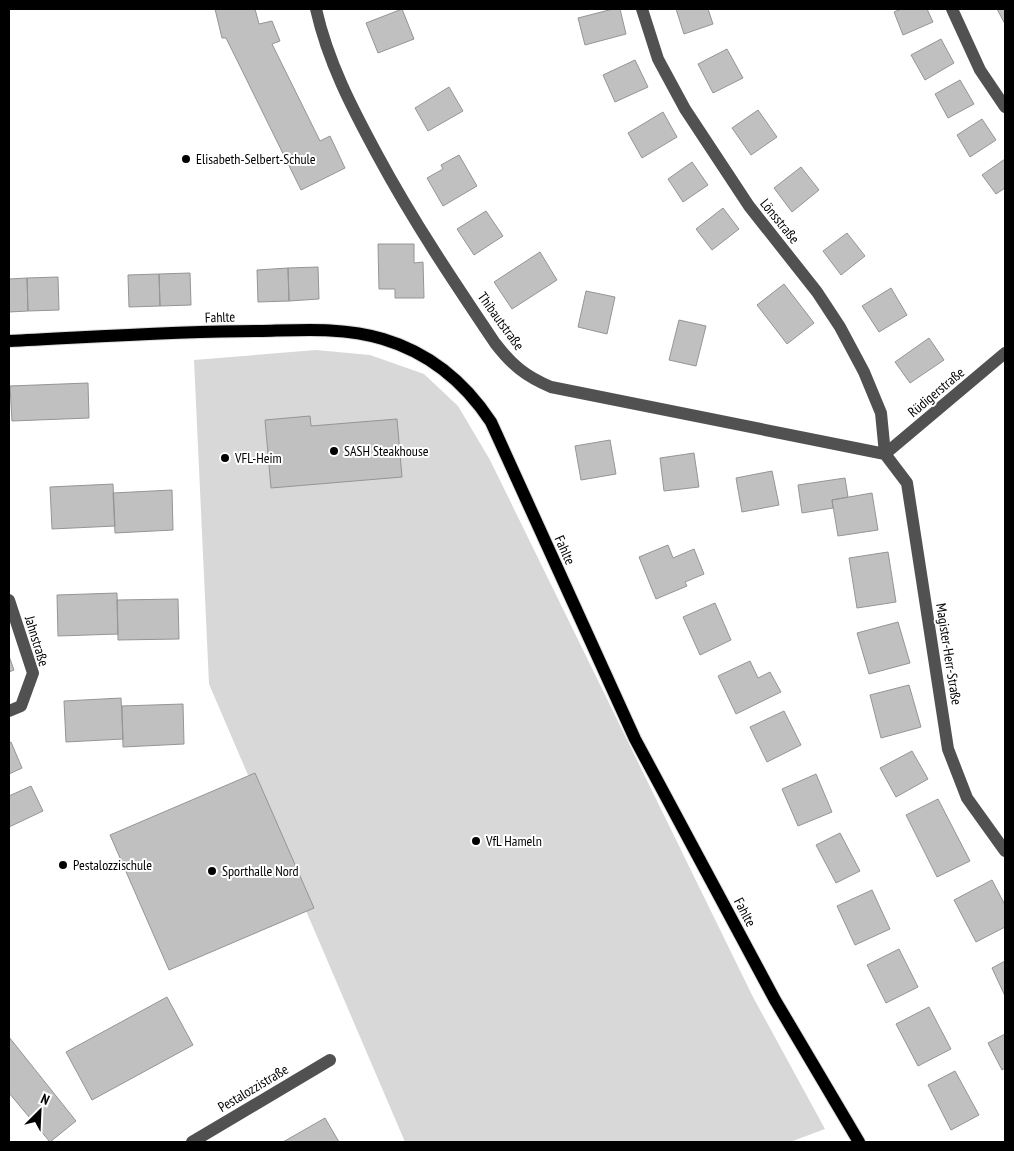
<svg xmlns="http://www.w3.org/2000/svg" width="1014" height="1151" viewBox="0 0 1014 1151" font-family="'PT Sans Narrow',sans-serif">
<rect width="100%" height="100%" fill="#fff"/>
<path fill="#d8d8d8" d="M316,350L370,355L424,374L458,406L490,460L753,997L825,1129L790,1142H405L209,684L194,360Z"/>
<path fill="#c0c0c0" stroke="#959595" d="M215,9H255L259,24L272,21L280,41L272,44L320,141L330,136L345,168L301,190L226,38H222Z
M402,9L414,39L378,53L366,23Z
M613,9H620L626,34L585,45L578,18Z
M676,9H708L713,24L684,34Z
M901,9H927L933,22L903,35L894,12Z
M997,9H1005V24Z
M941,39L954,63L925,80L911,55Z
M727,49L743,78L713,93L698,64Z
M635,60L648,87L615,102L603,75Z
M960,80L974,104L948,118L935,94Z
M449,87L463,111L428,131L415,108Z
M758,110L777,137L751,155L732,128Z
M663,112L677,137L642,158L628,133Z
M982,119L996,140L970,157L957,135Z
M459,155L477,186L443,206L427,178L443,169L441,165Z
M1005,159V188L996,194L982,175Z
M692,162L708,185L683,202L668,179Z
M801,167L819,190L792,212L774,188Z
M723,208L739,229L712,250L696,229Z
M486,211L503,236L474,255L457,229Z
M847,233L865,256L841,275L823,251Z
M378,244H414V263L423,262L424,298H395V289H379Z
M540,252L557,280L512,309L494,282Z
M318,267L319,299L289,301L288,268Z
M288,268L289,301L258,302L257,270Z
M190,273L191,305L160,306L159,274Z
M159,274L160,306L129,307L128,275Z
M58,277L59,310L28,311L27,278Z
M27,278L28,311L9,312V279Z
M784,284L814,323L787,344L757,305Z
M891,288L907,315L879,332L862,306Z
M586,291L615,297L607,334L578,327Z
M679,320L706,326L696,366L669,360Z
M929,338L944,360L910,383L895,362Z
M88,383L89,418L12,421L10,386Z
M310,416L311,426L397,419L402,477L271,488L265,420Z
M610,440L616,474L581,480L575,446Z
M694,453L699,487L664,491L660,458Z
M772,471L779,505L742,512L736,478Z
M845,478L848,497L832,500L833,508L802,513L798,485Z
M113,484L115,526L52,529L50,487Z
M172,490L173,530L115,533L113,493Z
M872,493L878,530L838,536L832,500Z
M668,545L673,558L694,549L704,574L685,582L687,586L656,599L639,557Z
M888,552L896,602L857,608L849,558Z
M117,593L118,634L58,636L57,595Z
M178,599L179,639L118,640L117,600Z
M715,603L731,640L700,655L683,617Z
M898,622L910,663L869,674L857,633Z
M9,656L14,670L9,672Z
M750,661L758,678L770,672L781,692L736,714L718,676Z
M909,685L921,727L881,738L870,695Z
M121,698L123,739L66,742L64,701Z
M183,704L184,744L123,747L122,706Z
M784,711L801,745L767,762L750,727Z
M11,742L22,768L9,774V743Z
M912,751L928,779L896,797L880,768Z
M255,773L314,908L169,970L110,835Z
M816,774L832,812L798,826L782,789Z
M31,786L43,811L9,827V796Z
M938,799L970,861L937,877L906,815Z
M840,833L860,871L836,883L816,845Z
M992,880L1005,905V927L976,942L954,900Z
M872,890L890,929L855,945L837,906Z
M899,949L918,987L886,1003L867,965Z
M1005,961V996L992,968Z
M167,997L193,1045L92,1100L66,1052Z
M929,1007L951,1049L918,1066L896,1024Z
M1005,1034V1068L1002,1070L988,1043Z
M9,1037L76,1121L50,1142L9,1093Z
M955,1071L979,1115L951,1130L928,1085Z
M325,1118L339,1142H283Z"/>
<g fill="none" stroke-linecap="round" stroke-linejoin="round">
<g stroke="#dbdbdb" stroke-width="14">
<path id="major" d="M9,341C93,337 178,331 262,331C302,330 344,327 383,339C430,353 464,381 491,422L635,739L775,1000L859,1142"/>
</g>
<path stroke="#515151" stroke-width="12" d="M316,9C328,62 352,108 378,156C413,221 454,282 495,343C512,365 525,376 551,387L885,454
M642,9L658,59L685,109L749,206L817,292L840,327L864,372L881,413L885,454L907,483L948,749L967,798L1005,851
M952,9L980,70L1005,107
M885,454L1005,353
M9,600L33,673L21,706L9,711
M192,1142L330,1060"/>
<use href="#major" stroke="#000" stroke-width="12"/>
</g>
<g fill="#000" stroke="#fff" stroke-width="2">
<circle cx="186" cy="159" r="5"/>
<circle cx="334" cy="451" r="5"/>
<circle cx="225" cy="458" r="5"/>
<circle cx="476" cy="841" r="5"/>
<circle cx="63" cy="865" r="5"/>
<circle cx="212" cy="871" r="5"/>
</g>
<g text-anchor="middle" stroke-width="4" stroke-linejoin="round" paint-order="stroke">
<g font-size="14" fill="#000" stroke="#fff" text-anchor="start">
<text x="196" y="164">Elisabeth-Selbert-Schule</text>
<text x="344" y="456">SASH Steakhouse</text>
<text x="235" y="463">VFL-Heim</text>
<text x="486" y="846">VfL Hameln</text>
<text x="73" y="870">Pestalozzischule</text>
<text x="222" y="876">Sporthalle Nord</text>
</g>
<g font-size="14" fill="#000" stroke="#fff">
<text transform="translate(780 221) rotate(51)" y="5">Lönsstraße</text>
<text transform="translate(220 317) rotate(-2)" y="5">Fahlte</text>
<text transform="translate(501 321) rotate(54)" y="5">Thibautstraße</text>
<text transform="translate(936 392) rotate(-40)" y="5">Rüdigerstraße</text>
<text transform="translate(565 550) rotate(66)" y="5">Fahlte</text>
<text transform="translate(37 641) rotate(73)" y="5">Jahnstraße</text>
<text transform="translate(949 654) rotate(81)" y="5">Magister-Herr-Straße</text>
<text transform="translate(745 912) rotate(62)" y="5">Fahlte</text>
<text transform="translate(253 1088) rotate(-31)" y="5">Pestalozzistraße</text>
</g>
</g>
<rect width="1014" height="1151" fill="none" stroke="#000000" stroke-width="20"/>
<g transform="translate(40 1111) rotate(24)" stroke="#ffffff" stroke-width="4" paint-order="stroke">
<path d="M0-4L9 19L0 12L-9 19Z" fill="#000000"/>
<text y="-8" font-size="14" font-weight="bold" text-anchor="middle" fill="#000000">N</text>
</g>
</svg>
